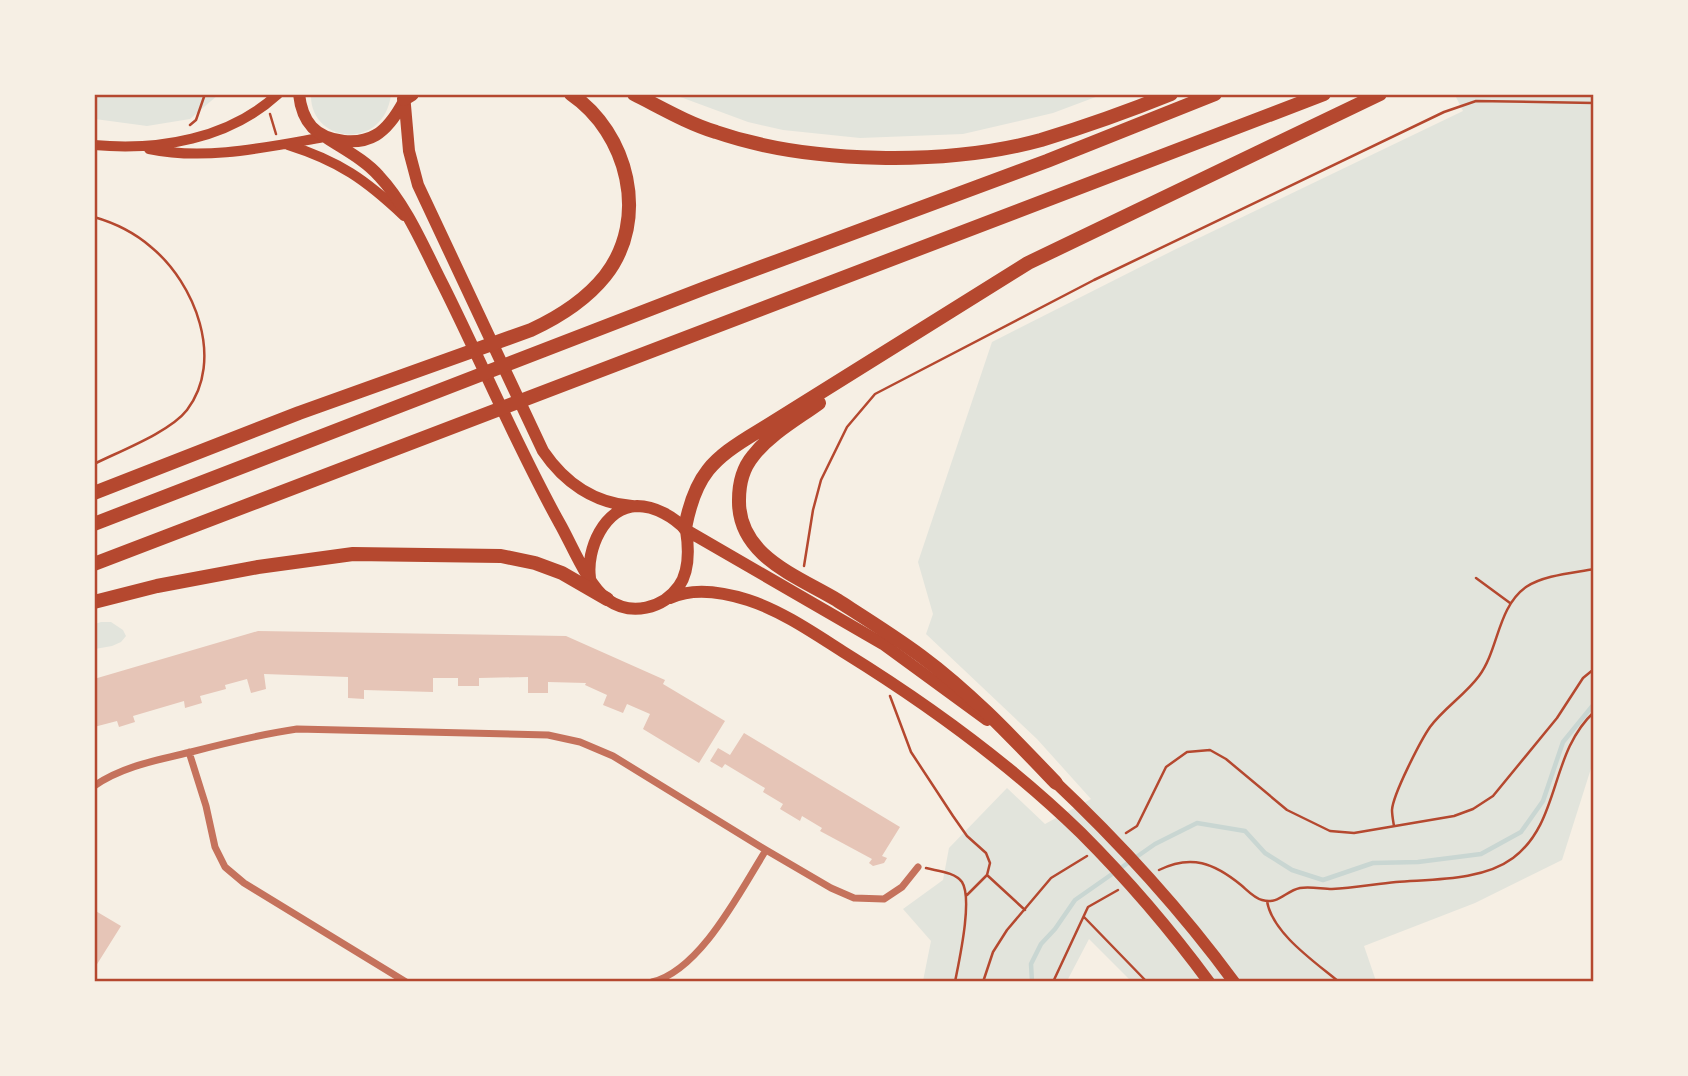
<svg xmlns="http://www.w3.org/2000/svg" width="1688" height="1076" viewBox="0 0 1688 1076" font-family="'Archivo Narrow',sans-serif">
<rect width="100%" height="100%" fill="#f6efe4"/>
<path fill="#e2e4dc" d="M95,95H218L190,119L147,126L95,119Z
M311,95V94L391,95C383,152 310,143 311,95Z
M675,95L1101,94V95L1053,113L963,134L860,138L783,130L748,122Z
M1455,95H1593L1594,759L1562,860L1475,903L1364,946L1376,981H1131L1089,939L1067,981H923L931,941L903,909L943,880L949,848L1007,788L1045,824L1091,799L1037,739L926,634L933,614L918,562L992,342L1174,250L1463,111Z
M101,622H111L123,630L126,636L121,642L112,646L95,649V624Z"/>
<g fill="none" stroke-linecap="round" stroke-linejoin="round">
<path stroke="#c9d6d2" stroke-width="4.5" d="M1032,982L1031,964L1041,944L1055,929L1075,900L1155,844L1197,823L1245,831L1265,853L1292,870L1323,880L1373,863L1418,862L1481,854L1521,832L1543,801L1563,742L1594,704"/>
</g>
<path fill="#e6c5b7" d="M258,631L566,636L665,680L663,684L725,721L699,763L643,729L650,714L627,704L623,713L603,705L607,695L585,685L586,683L548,682V693H528V677L479,678V686H458V678H433V692L364,690V699L348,698V677L264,674L266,689L251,693L247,679L225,685L226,689L200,696L202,703L185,708L184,701L133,716L135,722L119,727L117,721L94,727V679Z
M744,733L900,827L882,856L887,858L884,863L873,866L869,863L872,859L820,831L822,828L802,816L800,821L780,809L783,804L763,792L765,788L725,764L722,768L710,761L718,748L730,755Z
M94,910L121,926L94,969Z"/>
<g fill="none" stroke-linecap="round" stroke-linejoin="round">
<path stroke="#b5482f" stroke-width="2.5" d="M270,114L276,134
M190,125L196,120L205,94
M94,217C115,223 135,233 151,247C195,283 225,360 187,410C170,432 120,451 94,464
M804,566L813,510L821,480L847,427L875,394L1094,280L1444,112L1476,101L1594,103
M1476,578L1510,603
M890,696L911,752L953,816L967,836L986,853L990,863L987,875L967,895
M1394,826C1393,820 1392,815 1392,810C1393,794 1421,740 1430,727C1444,708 1465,695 1479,676C1499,649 1497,608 1526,587C1544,575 1573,573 1594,569
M1126,833L1137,826L1166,767L1187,752L1210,750L1226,759L1287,810L1330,831L1354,833L1454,816L1473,809L1493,796L1557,718L1583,678L1594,669
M926,868C937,871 955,872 962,882C973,899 959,961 955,982
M1159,870C1191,854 1214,863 1241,885C1247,890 1254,898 1262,900C1279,905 1285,891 1300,888C1310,886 1322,889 1332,889C1353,888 1375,884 1396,882C1433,879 1482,881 1513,858C1561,822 1549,754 1594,712
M987,875L1025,910
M1267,901C1272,933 1315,962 1339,982
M1084,917L1147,982
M983,982L993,952L1007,930L1051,878L1087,856
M1053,982L1088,907L1118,890"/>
<path stroke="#c5725c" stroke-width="7" d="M189,752L206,806L215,847L225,867L244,883L406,982
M94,786C123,766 158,760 191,752C226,743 261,734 297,729L548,735L580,742L613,756L766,850L831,888L854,898L884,899L902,887L918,867
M652,982C701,970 740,891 766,850"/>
<path stroke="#b5482f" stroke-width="10" d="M94,145C159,151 229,139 278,94
M288,145C339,161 366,180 404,216
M149,149C206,161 267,147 324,137"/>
<path stroke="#b5482f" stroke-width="12" d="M299,94C302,122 315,138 344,141C355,142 366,141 376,135C388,128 397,114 404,101
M404,94L409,151L418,185L543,451C564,482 594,503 632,506
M327,138C345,150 365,160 379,176C407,206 424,248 443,285C483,365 517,447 560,524C572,545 588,586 608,600C631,616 663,609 679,586C690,570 689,549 686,530C674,517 655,506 637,506C604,507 586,550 590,578
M686,530L883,644L987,720
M670,598C694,587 723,592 748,600C782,611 815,634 845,653C929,705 1010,764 1081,833C1127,879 1170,929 1209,982
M1050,777C1117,840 1179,907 1234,982"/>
<path stroke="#b5482f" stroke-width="14" d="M634,94C662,108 687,123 716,132C809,164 946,166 1041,140C1084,127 1129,111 1171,94
M404,99L412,94
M819,403C797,419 770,434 753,456C743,468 739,484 739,500C738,556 797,576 837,600C865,618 894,636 921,656C971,693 1013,738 1056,783
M94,493L299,413L531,330C559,317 585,301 605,276C650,219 628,133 571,94
M94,524L705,288L1047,161L1215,94
M685,528C695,475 712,459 757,432L1028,263L1380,94
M94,564L1324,94
M94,602L157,586L258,567L353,554L501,556L535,563L562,573L607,599"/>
</g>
<rect width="1688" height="1076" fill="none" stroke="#f6efe4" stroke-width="192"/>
<rect x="96" y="96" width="1496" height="884" fill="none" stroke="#b5482f" stroke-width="2.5"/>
</svg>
